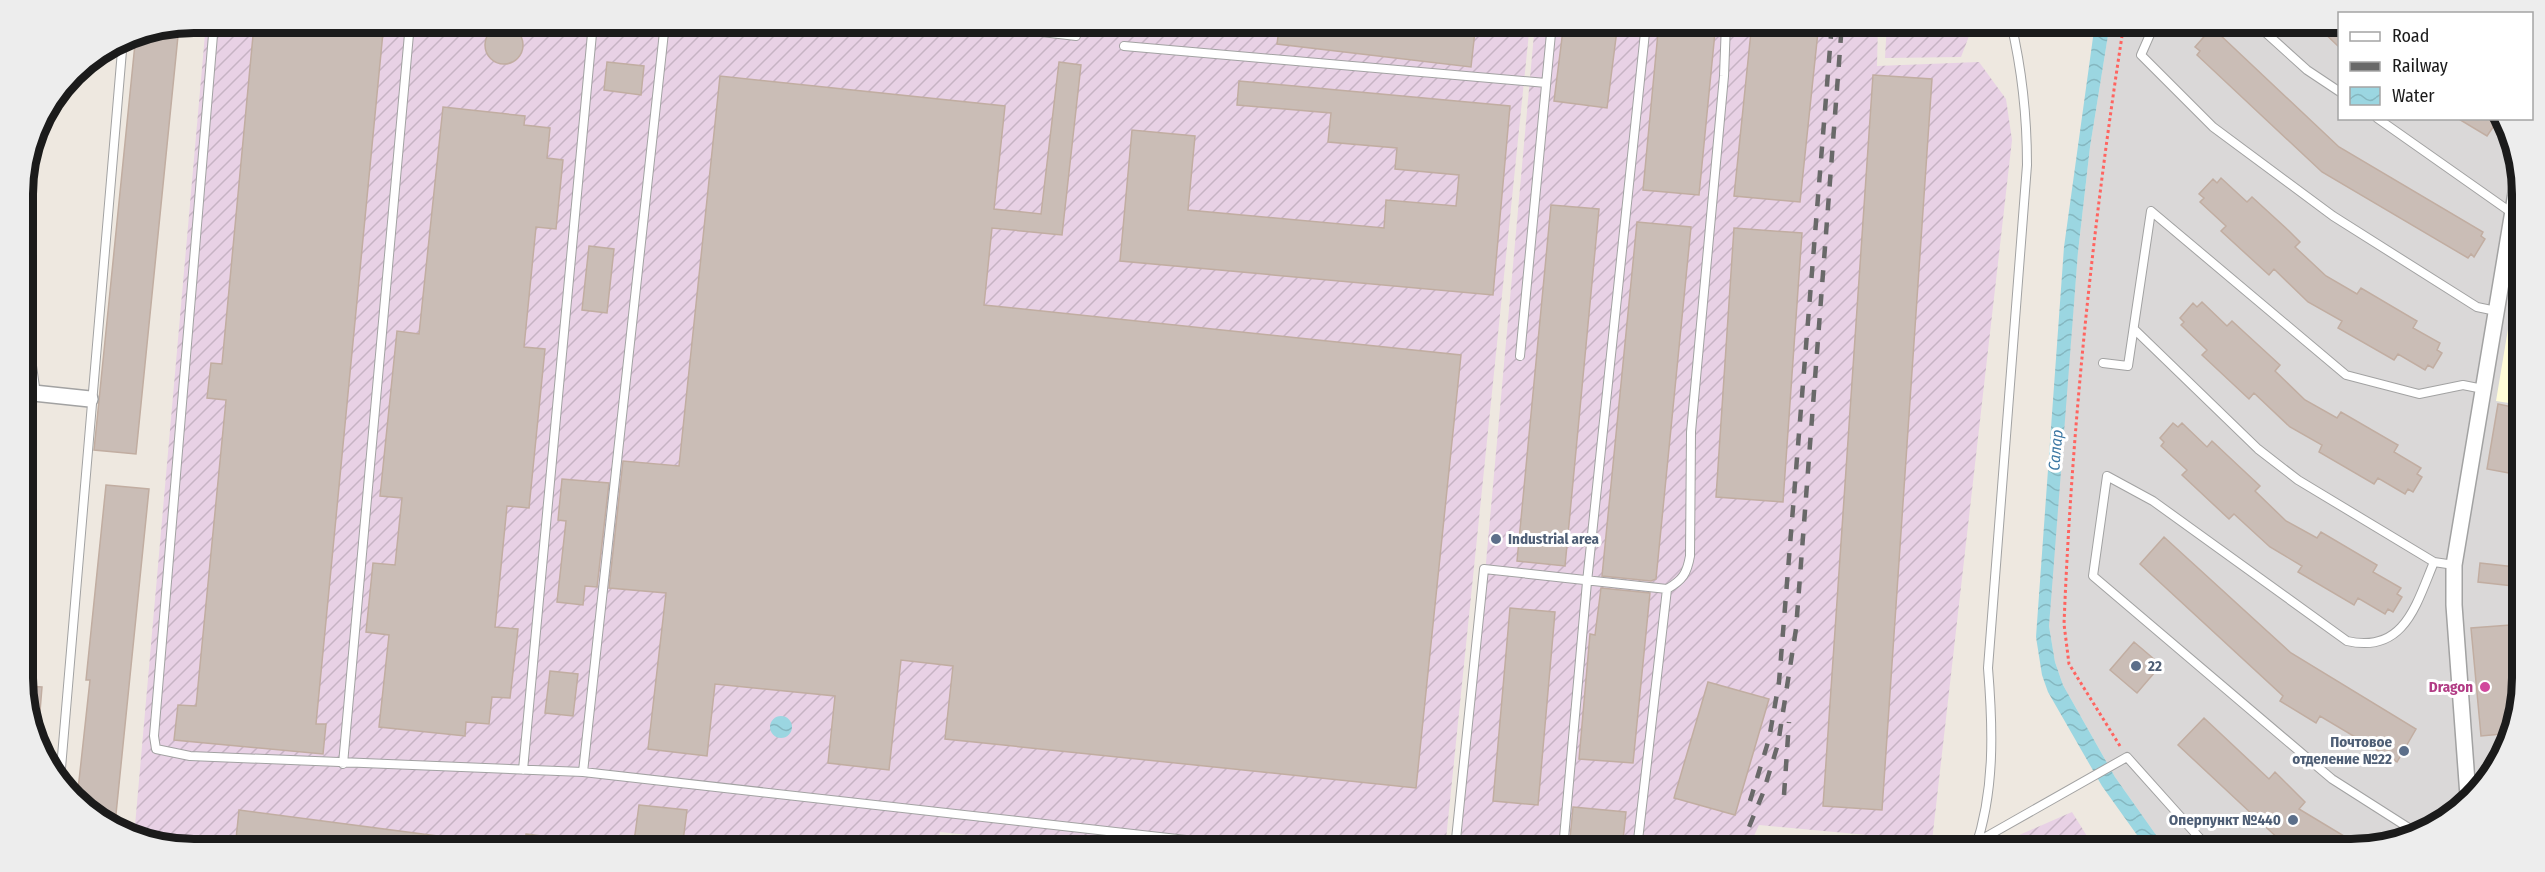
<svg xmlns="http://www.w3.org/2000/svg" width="2545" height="872" viewBox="0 0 2545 872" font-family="'Fira Sans Condensed',sans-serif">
<defs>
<pattern id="industrial-furrows" width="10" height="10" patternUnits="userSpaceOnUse" patternTransform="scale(1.5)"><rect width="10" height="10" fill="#e8d1e5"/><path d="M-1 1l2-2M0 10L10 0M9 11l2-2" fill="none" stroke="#c6b3c4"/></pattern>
<pattern id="water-waves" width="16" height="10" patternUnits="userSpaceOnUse" patternTransform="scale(1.5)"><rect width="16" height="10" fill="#9bd6e1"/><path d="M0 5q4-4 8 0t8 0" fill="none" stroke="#85b7c0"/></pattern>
</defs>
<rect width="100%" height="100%" fill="#eee8e0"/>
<path fill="#dad8d8" d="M2110,23H2339L2340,118L2497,119L2521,171L2522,678L2513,733L2455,814L2362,849H2166L2115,777L2063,685L2055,662L2049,626L2050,591L2078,252L2090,147Z"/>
<path fill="url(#industrial-furrows)" d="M206,23H1530L1445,849H1103L940,832L937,849H194L139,840L134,837Z
M1535,23H1878L1877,66L1979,62L2006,99L2012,140L1932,841L1759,825L1748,849H1460Z
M1887,23H1974L1961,57L1885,58Z
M2072,812L2095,849H1987Z"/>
<path fill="#fffcd8" d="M2521,251L2522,405L2496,401Z
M2522,475V544L2510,542Z"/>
<path fill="url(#water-waves)" d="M2095,23H2110L2090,147L2078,252L2049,626L2055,662L2063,685L2115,777L2166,849H2147L2102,786L2048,692L2042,675L2036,637L2064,247Z
M770 727a11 11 0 1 1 22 0a11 11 0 1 1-22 0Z"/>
<path fill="#cabdb6" stroke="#c1ada1" stroke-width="1.5" d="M261,22H384L316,724H326L323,754L174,740L178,705L196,706L226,400L207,398L211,363L222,364L254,25H261Z
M1280,22H1476L1471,67L1277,44Z
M1564,22H1618L1607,108L1554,101Z
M1659,22H1716L1699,195L1643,190Z
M1752,22H1819L1800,202L1734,196Z
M2313,22H2340V48Z
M485 45a19 19 0 1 1 38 0a19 19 0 1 1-38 0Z
M179,26L136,454L94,450L136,34Z
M2209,31L2214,35L2217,32L2339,147L2483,232L2481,236L2485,239L2474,257L2471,254L2468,258L2322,172L2197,55L2200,51L2195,47Z
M607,62L644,66L641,95L604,90Z
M1059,62L1081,65L1062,235L992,228L984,305L1461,355L1416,788L945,739L953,666L901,660L889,770L828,763L835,696L715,684L707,756L648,749L666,593L609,588L623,461L679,466L720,76L1005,106L994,209L1041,214Z
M1873,75L1932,79L1882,810L1823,806Z
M1239,81L1510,106L1493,295L1120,261L1132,130L1195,136L1188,210L1384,228L1386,200L1456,206L1459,175L1395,169L1397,148L1328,142L1331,113L1237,105Z
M443,107L525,116L524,125L550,128L547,158L563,160L556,229L536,227L524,347L545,349L529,508L507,506L495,627L518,629L510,698L492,697L489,724L466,722L465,736L379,727L389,635L366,632L373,563L395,565L402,498L380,496L397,331L419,334Z
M2457,118H2497L2498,120L2487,136Z
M2221,178L2247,202L2252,197L2289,231L2300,242L2295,247L2326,276L2357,294L2361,288L2417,321L2413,328L2440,343L2437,350L2442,353L2433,368L2428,365L2425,370L2398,354L2394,360L2338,328L2342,321L2308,302L2274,269L2269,275L2221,231L2226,226L2200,202L2204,198L2199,194L2213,179L2217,183Z
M1551,205L1599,209L1565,566L1517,561Z
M1637,222L1691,227L1656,579L1651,581L1602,576Z
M1734,228L1802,233L1783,502L1716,497Z
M589,246L614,249L607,313L582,310Z
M2202,302L2227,326L2232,321L2280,365L2275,371L2305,400L2337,418L2341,412L2398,445L2394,452L2421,468L2417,474L2422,477L2413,492L2408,489L2405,494L2378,478L2374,484L2319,452L2322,445L2290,427L2254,393L2249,399L2202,355L2207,350L2181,325L2184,322L2180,318L2193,303L2197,307Z
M2498,404L2522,409L2520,475L2487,469Z
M2173,423L2178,427L2182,423L2207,447L2212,441L2260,486L2255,491L2286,521L2317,538L2321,532L2377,565L2373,572L2401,588L2397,594L2402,597L2393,612L2388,609L2385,614L2358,598L2354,605L2298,572L2302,566L2270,547L2234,514L2229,519L2182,475L2187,470L2161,446L2164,442L2160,438Z
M562,479L609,483L597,587L585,586L583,605L557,602L566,521L558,520Z
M106,485L149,489L115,824L77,799L90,680H86Z
M2164,537L2291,653L2416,729L2397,762L2320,716L2316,723L2280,701L2283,696L2140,564Z
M2480,563L2515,567L2513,586L2478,582Z
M1601,588L1650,593L1633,763L1579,759L1590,634L1595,635Z
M1510,608L1555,612L1538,805L1493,801Z
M2510,625L2518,707L2513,733L2481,736L2471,628Z
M2134,642L2161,665L2137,693L2110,670Z
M550,671L578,674L573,716L545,713Z
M1708,682L1769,699L1735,815L1674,798Z
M26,686L42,687L38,736L26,711Z
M2204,718L2269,779L2275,772L2305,802L2299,809L2364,848L2292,849L2284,844L2178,745Z
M639,805L687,810L682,849H633Z
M1573,807L1626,812L1622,849H1569Z
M239,810L468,840L467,849H235Z
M526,834L572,840L571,849H524Z"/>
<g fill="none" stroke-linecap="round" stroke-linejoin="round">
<g stroke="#a2a2a2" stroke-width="10">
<path id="lane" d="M214,23L154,736L156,749L190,756L583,772L1266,849
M965,23L1076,36
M2155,23L2141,55L2213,127L2333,216L2477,307L2496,311
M2255,23L2307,70L2340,92
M1124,46L1546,83
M2377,118L2512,213
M24,310L36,394
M2134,329L2258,449L2298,480L2434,562L2454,565
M1520,356L1552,23
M2103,363L2128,366L2151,211L2346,375L2419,394L2463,385L2483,389
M343,764L410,23
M523,770L593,23
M583,772L665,23
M60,780L123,39
M2412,830L2332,779L2093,576L2107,476L2153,501L2347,641C2404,654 2416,605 2434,562
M1977,842L2127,757L2204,843L2213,849
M1455,849L1484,569L1667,589C1683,580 1687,573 1690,556L1691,432L1724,76L1726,23
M1563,849L1587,582L1646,23
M1637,849L1667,589
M1975,849C1995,791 1993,729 1988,668L2027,165C2027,116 2022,70 2011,23"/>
</g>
<g stroke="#a2a2a2" stroke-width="18">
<path id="street" d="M24,392L90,399
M2468,796L2454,605V565L2520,169"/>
</g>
<path stroke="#ff6460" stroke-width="3" stroke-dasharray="3 3" stroke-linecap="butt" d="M2120,746L2069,664L2064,624C2072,423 2093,222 2124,23"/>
<use href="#lane" stroke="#fff" stroke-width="8"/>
<use href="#street" stroke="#fff" stroke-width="15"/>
<path stroke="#696969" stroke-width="4.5" stroke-dasharray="12 12" stroke-linecap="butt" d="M1784,795L1789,722
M1750,801L1769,739L1779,682L1832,23
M1740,849L1763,793L1778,744L1796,629L1842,23"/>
</g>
<g fill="#5c6f8a" stroke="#fff" stroke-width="2">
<circle cx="1496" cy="539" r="6"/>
<circle cx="2136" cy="666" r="6"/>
<circle cx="2404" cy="751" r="6"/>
<circle cx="2293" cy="820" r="6"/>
</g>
<circle fill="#d1479c" stroke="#fff" stroke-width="2" cx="2485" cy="687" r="6"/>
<g text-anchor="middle" stroke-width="6" stroke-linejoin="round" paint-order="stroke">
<g font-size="15" font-weight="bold" fill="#4e5e75" stroke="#fff" text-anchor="start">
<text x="1508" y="544">Industrial area</text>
<text x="2148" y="671">22</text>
<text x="2392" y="747" text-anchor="end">Почтовое<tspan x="2392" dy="17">отделение №22</tspan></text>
<text x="2281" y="825" text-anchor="end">Оперпункт №440</text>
</g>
<g font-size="15" font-weight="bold" fill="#b23c85" stroke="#fff" text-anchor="end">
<text x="2473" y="692">Dragon</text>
</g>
<g font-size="16" font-style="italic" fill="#3b77a3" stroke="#fff">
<text transform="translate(2055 450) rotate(-85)" y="6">Салар</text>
</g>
</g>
<path d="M0 0H2545V872H0ZM194 33H2351A161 161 0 0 1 2512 194V678A161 161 0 0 1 2351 839H194A161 161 0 0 1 33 678V194A161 161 0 0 1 194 33Z" fill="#ededed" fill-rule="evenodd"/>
<path fill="none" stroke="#1b1b1b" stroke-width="8" d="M194 33H2351A161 161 0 0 1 2512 194V678A161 161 0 0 1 2351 839H194A161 161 0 0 1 33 678V194A161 161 0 0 1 194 33Z"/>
<rect x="2338" y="12" width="195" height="108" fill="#ffffff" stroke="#a4a4a4" stroke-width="1.5"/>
<rect x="2350" y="32" width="30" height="9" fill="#ffffff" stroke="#a4a4a4" stroke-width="1.5"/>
<text x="2392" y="42" font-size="18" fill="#1b1b1b">Road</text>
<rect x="2350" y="62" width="30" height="9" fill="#696969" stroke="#a4a4a4" stroke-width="1.5"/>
<text x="2392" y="72" font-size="18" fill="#1b1b1b">Railway</text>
<rect x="2350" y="87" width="30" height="18" fill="url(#water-waves)" stroke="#a4a4a4" stroke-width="1.5"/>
<text x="2392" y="102" font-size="18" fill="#1b1b1b">Water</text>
</svg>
